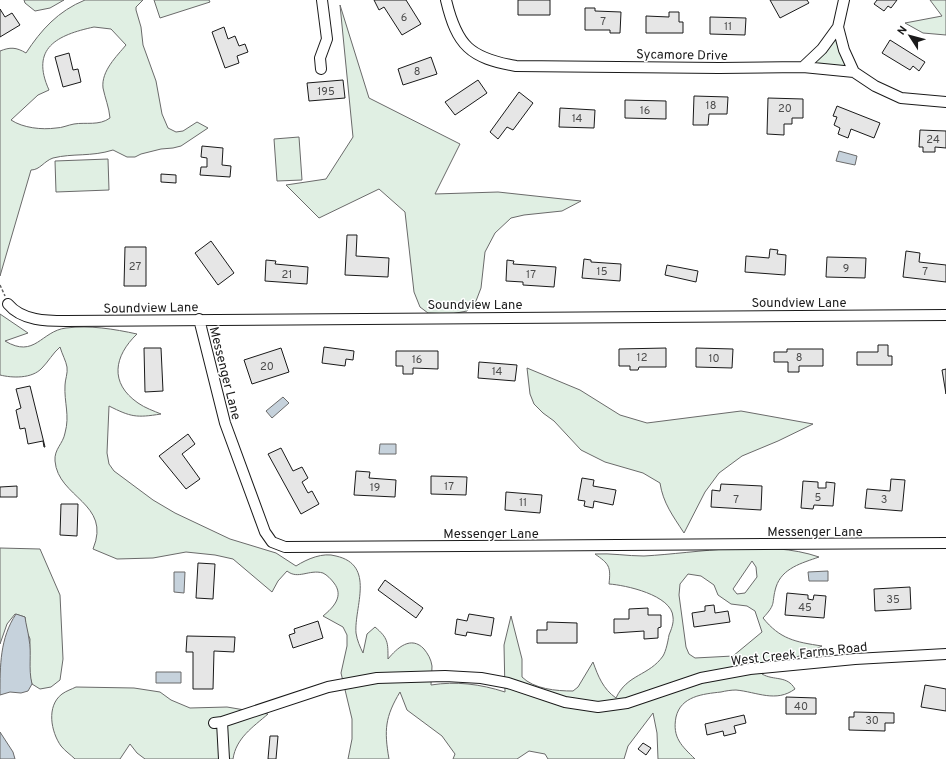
<svg xmlns="http://www.w3.org/2000/svg" width="946" height="759" viewBox="0 0 946 759" font-family="Overpass,sans-serif">
<rect width="100%" height="100%" fill="#fff"/>
<path fill="#e0efe3" stroke="#6a6a6a" fill-rule="evenodd" d="M24,0H64L50,8L35,11L25,3Z
M85,0H143L136,7V10L141,27L143,45L156,81L162,114L168,128L176,132L183,131L197,122L208,128L181,146L173,148L161,149L141,154L135,157H127L113,150C91,157 73,153 53,158C44,161 40,170 31,170L0,276V51C10,47 16,47 26,53C41,30 58,11 85,0ZM94,27L111,29L126,45C117,56 101,71 103,88C105,98 109,107 110,118C99,126 86,122 74,124C68,125 62,128 56,128C42,130 23,128 11,120L38,95L49,90C30,48 57,35 94,27Z
M154,0H209L210,2L160,18Z
M930,0H946V35L923,33L905,23L942,16Z
M340,5L369,98L460,144L435,194L498,192L581,201L562,211L524,215L511,218L495,233L485,252L481,288L476,301L467,311L451,314L428,313L420,307L414,292L405,212L379,189L319,218L286,185L326,179L353,137Z
M837,36L848,67L811,64Z
M299,137L302,180L277,181L274,139Z
M108,159L109,190L56,192L55,161Z
M0,314L28,333L5,341C35,359 41,331 66,328C90,325 114,329 137,334C114,356 109,383 138,403C145,408 154,411 161,414C136,418 131,417 109,406L107,453L109,464L114,471L153,500L175,513L230,539L276,553L296,566C307,559 323,552 336,556C376,565 354,607 356,633C357,640 360,647 363,653L367,634L375,627C388,638 388,642 388,659C397,648 411,635 424,649C428,654 431,659 432,666C432,672 431,678 431,685C456,681 480,684 505,692L504,645L511,616L522,659V677C534,689 556,691 573,691L578,687L593,662C598,676 603,689 616,698C627,674 649,676 663,656C666,651 668,641 669,635C671,630 674,623 673,617C672,595 625,585 609,584C611,566 609,564 595,554C611,553 627,556 644,556C698,553 767,539 819,557C802,563 782,568 776,587C771,604 777,603 763,618C780,639 795,642 822,646L808,653L782,662L762,674C774,681 787,675 795,689C776,703 757,692 736,690C731,690 725,691 721,692C703,694 681,696 676,717C672,738 682,746 695,759H658L657,733L653,713L628,746L624,759H548L545,754L529,751L517,759H453L455,754L442,736L407,710L400,692C385,717 384,730 389,759H348L352,739V719L341,673L347,646V635L343,627L323,616C334,607 344,596 334,583C331,579 327,575 323,573C309,569 298,580 287,571L278,581L272,592L233,559L215,555L186,552L153,558L117,559L93,549C112,503 58,498 55,461C54,449 63,444 65,433C70,415 64,403 65,385C65,380 68,373 67,367C66,361 62,354 60,347C53,353 48,362 42,368C32,379 12,378 0,375ZM752,561L756,567L757,577L745,593L737,594L733,589ZM688,574L701,576L714,585L718,595L731,604L747,606L755,611L762,632L733,656L695,658L689,654L686,647L679,595L680,584Z
M527,368L580,390L620,415L647,423L741,411L813,424L778,441L742,456L719,473L705,492L684,533C673,516 663,503 660,483L643,473L605,462L581,450L554,421L543,413L534,404L530,394Z
M0,548L40,549L60,595L63,659L60,680L51,687L40,689L32,684L29,674L30,639L26,629L25,617L15,614L7,624L0,644Z
M76,687L134,688L160,692L171,700L190,708L227,707L268,714C253,727 236,738 233,759H145L137,753L130,744L120,759H75C71,755 65,751 61,746C51,732 46,706 62,694C66,691 72,689 76,687Z"/>
<path fill="#c6d2dc" stroke="#6a6a6a" d="M839,151L857,156L855,165L836,161Z
M283,397L289,403L272,418L266,411Z
M380,444H396V454H379Z
M828,571V581H809L808,572Z
M174,572H185L184,593L174,592Z
M16,614L25,617C26,625 28,631 29,639C32,654 28,668 32,684L28,691L21,693L10,692L0,695C0,665 0,638 16,614Z
M156,672H181V683H156Z
M0,732L13,752L15,759H0Z"/>
<path fill="#e6e6e6" stroke="#1a1a1a" d="M374,0H406L421,24L402,35L384,7L379,10Z
M518,0H550V15H518Z
M770,0H807L809,3L780,18Z
M877,0H897L891,8L888,6L884,11L874,4Z
M585,8H595V11L621,12L620,33H610V30H585Z
M0,9L5,17L12,13L20,25L0,37Z
M669,12H679V22H683V33H646V16L669,17Z
M710,17L746,18L745,35L710,34Z
M224,27L228,39L235,36L239,46L245,44L248,52L237,56L239,63L225,68L212,32Z
M890,40L925,62L919,71L913,66L910,70L882,53Z
M69,53L73,70L78,69L81,82L63,87L55,57Z
M431,57L437,74L403,85L398,69Z
M343,80L345,98L309,101L307,83Z
M478,80L487,93L455,115L445,102Z
M519,92L533,103L513,130L507,127L498,139L490,132Z
M694,96L728,97L727,114H709L708,125H693Z
M768,98L803,99V118H792V124H784V135L767,134Z
M625,100L666,101V119L625,118Z
M837,106L880,123L874,138L851,129L848,138L838,134L840,128L834,125L837,117L833,116Z
M560,108L595,110L594,128L559,127Z
M920,130L946,131V148L935,147V152H923V147H919Z
M202,146L223,148L222,165L231,166L230,177L200,175L201,167H207V158L201,157Z
M161,174L176,175V183L161,182Z
M347,235H357L356,256L389,258L388,277L345,275Z
M211,241L234,273L218,285L195,253Z
M125,247H146V286H124Z
M770,249L778,250L777,254L786,255L785,275L745,272L746,256L769,258Z
M906,251L920,253L919,262L946,265V282L903,277Z
M827,257L866,258L865,278L826,277Z
M584,259L591,260V262L621,264L620,281L582,278Z
M266,260L276,261L275,264L308,267L307,284L265,281Z
M507,260L514,261L513,264L556,267L554,287L523,285V282L506,281Z
M667,265L698,271L696,282L665,275Z
M878,345H888V356H892V365H857V352H878Z
M324,347L354,351L353,360L346,359L345,366L322,363Z
M144,348H161L163,391L145,392Z
M281,348L289,372L252,384L244,360Z
M666,348V367H639L638,370H630V366H619V349Z
M696,348L733,349L732,368L696,367Z
M787,349H823V366H799V372H788V362H774V352H787Z
M396,351H438V369L413,368V374H403V366H396Z
M479,362L517,365L515,381L478,378Z
M946,369V394L942,370Z
M30,386L45,447H44L43,441L28,444L25,428L20,429L16,410L21,408L16,389Z
M188,434L195,444L182,454L200,479L186,489L159,456Z
M281,448L293,471L302,467L308,478L302,482L308,493L312,491L319,504L301,514L268,454Z
M356,471L370,472L369,478L396,480L395,497L354,495Z
M431,476L467,477L466,495L431,494Z
M582,478L594,480L593,486L616,490L613,505L594,501L593,508L584,506L585,501L578,500Z
M891,479L905,480L902,511L865,508L867,489L890,491Z
M803,481L818,482V488H826V482L835,483L833,506L814,505L813,509L801,508Z
M721,484L762,486L761,510L711,507L712,490L720,491Z
M17,486V497H0V487Z
M506,492L542,495L540,513L505,510Z
M61,504H78L77,536L60,535Z
M198,563L215,564L213,599L196,598Z
M385,580L423,608L416,618L378,590Z
M910,587L911,609L875,611L874,589Z
M787,593L808,595V599L813,600L814,595L826,596L824,618L785,615Z
M714,605L715,613L728,611L730,622L694,627L692,613L705,611V606Z
M648,608V615H661V627L658,628V638L644,639V631L614,633V619H629V609Z
M469,614L494,618L491,636L467,632L466,636L455,634L457,619L467,621Z
M318,621L323,638L293,648L289,635L295,633L294,629Z
M547,622L577,623V643H537V630H547Z
M187,636L235,637L234,652L214,651L213,689H193V652H186Z
M925,685L946,689V711L921,707Z
M786,697L816,698V714H786Z
M854,712L894,713V723H885V731L849,730V717H854Z
M744,715L746,723L734,726L736,733L724,736L723,731L707,735L705,724Z
M270,736H278L276,759H268Z
M643,743L651,748L646,755L638,749Z"/>
<g fill="none" stroke-linecap="round" stroke-linejoin="round">
<g stroke="#1a1a1a" stroke-width="12">
<path id="minor" d="M446,0C457,46 470,58 516,66L719,68L803,67L854,72L875,86L901,98L946,102
M838,27L844,50L854,72
M803,67L822,49L838,27L844,0
M321,69L320,58L327,39L322,0
M8,304C22,321 47,321 66,321L946,315
M199,319L225,423L265,532L272,542L285,547L946,543
M222,722L224,759
M214,723L222,722L328,687L377,678L445,676L481,678L508,683L565,702L598,707L627,703L701,678L750,669L855,659L946,654"/>
</g>
<path stroke="#5f5f5f" stroke-width="1.5" stroke-dasharray="3 2" stroke-linecap="butt" d="M0,285L5,296"/>
<use href="#minor" stroke="#fff" stroke-width="10"/>
</g>
<g text-anchor="middle" stroke-width="3" stroke-linejoin="round" paint-order="stroke">
<g font-size="11" fill="#4d4d4d">
<text x="404" y="21">6</text>
<text x="603" y="25">7</text>
<text x="728" y="30">11</text>
<text x="417" y="75">8</text>
<text x="326" y="95">195</text>
<text x="711" y="109">18</text>
<text x="785" y="112">20</text>
<text x="645" y="114">16</text>
<text x="577" y="122">14</text>
<text x="933" y="143">24</text>
<text x="135" y="270">27</text>
<text x="846" y="272">9</text>
<text x="602" y="275">15</text>
<text x="925" y="275">7</text>
<text x="287" y="278">21</text>
<text x="531" y="278">17</text>
<text x="642" y="361">12</text>
<text x="799" y="361">8</text>
<text x="714" y="362">10</text>
<text x="417" y="363">16</text>
<text x="267" y="370">20</text>
<text x="497" y="375">14</text>
<text x="449" y="490">17</text>
<text x="375" y="491">19</text>
<text x="818" y="501">5</text>
<text x="736" y="503">7</text>
<text x="884" y="503">3</text>
<text x="523" y="506">11</text>
<text x="893" y="603">35</text>
<text x="805" y="611">45</text>
<text x="801" y="710">40</text>
<text x="872" y="724">30</text>
</g>
<g font-size="13" fill="#1a1a1a" stroke="#fff">
<text transform="translate(682 54) rotate(1)" y="5">Sycamore Drive</text>
<text x="799" y="307">Soundview Lane</text>
<text x="475" y="309">Soundview Lane</text>
<text transform="translate(151 307) rotate(-1)" y="5">Soundview Lane</text>
<text transform="translate(226 373) rotate(76)" y="5">Messenger Lane</text>
<text x="815" y="536">Messenger Lane</text>
<text x="491" y="538">Messenger Lane</text>
<text transform="translate(799 653) rotate(-6)" y="5">West Creek Farms Road</text>
</g>
</g>
<g transform="translate(910 36) rotate(306)" stroke="#ffffff" stroke-width="3" paint-order="stroke">
<path d="M0-3L7 15L0 10L-7 15Z" fill="#1a1a1a"/>
<text y="-6" font-size="11" font-weight="bold" text-anchor="middle" fill="#1a1a1a">N</text>
</g>
</svg>
